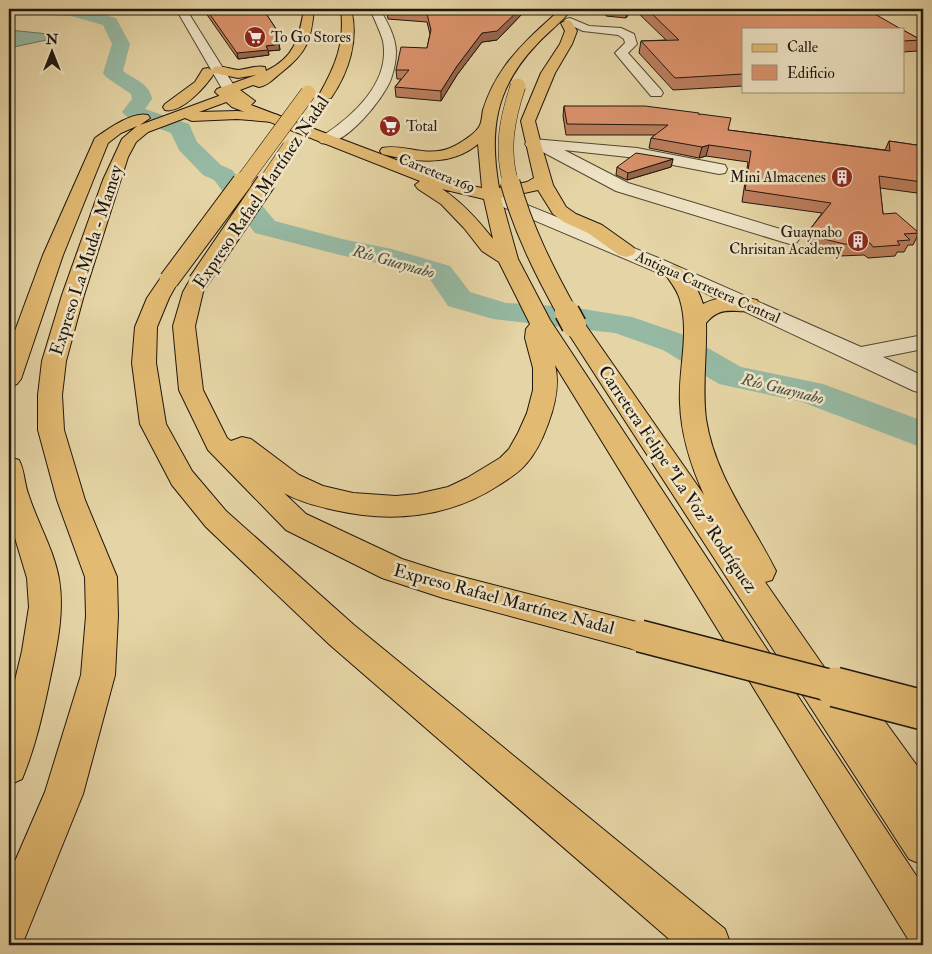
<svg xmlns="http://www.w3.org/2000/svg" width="932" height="954" viewBox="0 0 932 954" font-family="'IM FELL Double Pica',serif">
<rect width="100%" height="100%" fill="#e5d4a5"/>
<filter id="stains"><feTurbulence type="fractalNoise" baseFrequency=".004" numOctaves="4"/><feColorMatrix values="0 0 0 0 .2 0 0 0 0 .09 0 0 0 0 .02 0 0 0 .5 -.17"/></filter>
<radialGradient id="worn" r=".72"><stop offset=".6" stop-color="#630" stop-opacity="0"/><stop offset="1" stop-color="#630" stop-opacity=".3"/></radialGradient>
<path fill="#96b9a3" stroke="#667867" d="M9,30L58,35L51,39L9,48Z"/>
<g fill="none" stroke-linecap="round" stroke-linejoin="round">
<path fill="#96b9a3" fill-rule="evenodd" d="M22,9H82L116,18L130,44L123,71C134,79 150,84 152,99L145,109L189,124L197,142L221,165L232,170L275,221L342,239L392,249L450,266L470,292L506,303L571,307L632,317L687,336L741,367L823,384L923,421V448L802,402L719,384L663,350L615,333L493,319L448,306L429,278L377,263L340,255L255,233L214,180L203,175L179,150L171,133L126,116L122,112L132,99L131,94L106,77L103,73L112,44L103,25L71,16L30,14L24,12Z"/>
<g stroke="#504633" stroke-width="2">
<path id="minor" d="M176,9H186L236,89L234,92H224Z
M370,9H380C387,22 396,37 396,52C396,61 394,70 391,79C384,98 344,149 321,143L318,140L321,137C352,117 391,83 383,41C380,30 374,19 370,9Z
M570,18L589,26L621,28L634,34L637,44L628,53L661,90L663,93L661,96H651L615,53L625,43L624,39L618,35L583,31L566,23L564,21L566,19Z
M533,139L637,148L725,165L727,169L725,173L719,174L637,158L564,150L628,183L797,234L800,238L797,242L790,244L783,242L616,191L539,150L527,147L525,144L527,141Z
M490,190L661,259L861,347L923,335V349L883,357L923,376V393L914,391L701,291L484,199L481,195L484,191Z"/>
</g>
<g stroke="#1f160d" stroke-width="2">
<path id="major" d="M208,68L215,72C207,85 182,114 165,110L163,107L165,104L195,82L203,69Z
M235,90L242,94L240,97L199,112L237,111L273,114L278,115L280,118L278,121L273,122L237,119L192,121L185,118L148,132L136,142L128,157L84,295L66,361L62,395L64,430L85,500L117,577L118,616L115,675L83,794L24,940L9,945V875L45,792L81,675L86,616L85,577L57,500L38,430V395L42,361L62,295L103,180L122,139L137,126L121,133L108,143L63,255L21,379L17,384L9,387V347L43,255L95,138C108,129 133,111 148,115L150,118L140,125Z
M9,457L19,460C25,471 24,484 29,496C38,524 54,550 59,579C65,614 56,650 49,684C42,717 35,748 22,779L9,785V705L22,651L29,607L27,578L9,518Z"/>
</g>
<g stroke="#1f160d" stroke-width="2">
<path id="highway" d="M304,9H314C311,41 307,52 282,72C274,78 269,85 259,87L253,85L240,90L255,101L251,105L457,183L482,188L478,144C451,167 414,162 382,154L380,151L382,148C403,143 426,158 450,148C458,145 477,133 480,125C482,121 482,115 483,110C488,94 495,80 505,66C521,44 541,27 561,9H572C562,22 548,32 537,44C495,88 489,130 499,188L527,182L534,178L521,121L541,73L560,44L565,31L561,23L567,20L571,21L577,31L572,44L555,73L535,121L541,144L553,185L566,207L576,214L602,225L633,247L636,251L633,255L626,257L619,255L588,233L564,222L553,214L538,190L501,198L518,259L550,320L923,886V945L908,939L555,365C560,385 555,405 548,424C543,438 536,453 526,464C519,473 508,479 499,485C449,518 391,523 334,510C317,506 300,502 284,493L306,514L402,559L443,572L652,626L657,636L652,646L640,651L443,598L382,578L286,530L208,450L179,390L173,326L183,292L191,278L198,276L205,278L208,282L203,292L195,326L203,390L227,438L231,441L242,437L251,439L299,475L323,486L353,493L396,496L417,494L448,487L467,478L500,458L509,449L518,433L527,413L533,390V368L525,338L526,329L530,324L499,262L482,251L464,228L441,204L418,189L415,185L420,181L232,107L215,92L217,89L256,75L238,78L214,73L212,70L214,67C223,65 231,70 239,70C248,69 256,65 265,67L266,71C295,57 299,38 304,9ZM442,189L484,199L493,239C478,220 462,202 442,189Z
M341,9H351C359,40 349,72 331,98L326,99L319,95C336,65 345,43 341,9Z
M673,265C687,268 699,290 703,304C719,296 739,296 757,300L760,305L757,310C735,315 723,303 706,323C707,355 702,387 706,419C715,477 751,521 776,571L772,580L765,582L842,693L852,689L865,694L923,774V865L909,859L563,325L566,320L574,318L582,320L704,495C691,466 681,436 680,403C678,370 690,333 680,300C677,289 669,280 663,271L666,267Z
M169,274L176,276L179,280L169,298L157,327L156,363L166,424L192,471L226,511L354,625L725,929L731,945H676L330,645L206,527L172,485L140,424L132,363L135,327L147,298L162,276Z"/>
</g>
<use href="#minor" fill="#eee3c4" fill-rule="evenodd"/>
<use href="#major" fill="#e2ba72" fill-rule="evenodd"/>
<use href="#highway" fill="#e2ba72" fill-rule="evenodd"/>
<g stroke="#1f160d" stroke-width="16" stroke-linecap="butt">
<path id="highway-bridge-far4" d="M241,184L308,93
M265,184L290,147
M511,184C501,149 507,119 518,86"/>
</g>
<g stroke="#1f160d" stroke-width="21" stroke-linecap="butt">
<path id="highway-bridge-far3" d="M510,182C523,229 544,271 568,314
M169,280L242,182
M198,282L266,182"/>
</g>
<g stroke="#1f160d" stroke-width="27" stroke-linecap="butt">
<path id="highway-bridge-far2" d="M567,312L574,325"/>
</g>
<g stroke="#1f160d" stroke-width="34" stroke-linecap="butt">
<path id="highway-bridge-far1" d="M640,636L840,688"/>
</g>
<g stroke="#1f160d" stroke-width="42" stroke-linecap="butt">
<path id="highway-bridge" d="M835,687L923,710"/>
</g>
<use href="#highway-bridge-far4" stroke="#e2ba72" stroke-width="15"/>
<use href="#highway-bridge-far3" stroke="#e2ba72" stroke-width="19"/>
<use href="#highway-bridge-far2" stroke="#e2ba72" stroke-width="24"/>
<use href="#highway-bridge-far1" stroke="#e2ba72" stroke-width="31"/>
<use href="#highway-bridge" stroke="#e2ba72" stroke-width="39"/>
</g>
<path fill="#bc7e5d" stroke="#1f160d" d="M203,9H263L278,32L279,38H275L279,44L280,50L268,51L269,55L238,59Z
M390,9H529L523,13L497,40L482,42L457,75L441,101L396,97L395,87L401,79H397L396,70L427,48L430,34L427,22L388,19L387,11Z
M606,9H632L626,18L606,16Z
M634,9H866L743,29V86L673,90L639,53L641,41L666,40Z
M903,30L921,40L917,51L903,52Z
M564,106L728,130L885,150L889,141L923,146V176L921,175L922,182L917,193L880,188L883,214L919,233L913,245H908L904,252H897L895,256L868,258L864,255L839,256L820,251L806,240L811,228L822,213L742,202L748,162L706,156L699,158L649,148L651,138L655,135H566L563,116Z
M673,159L671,167L627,180L616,175L617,167Z"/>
<path fill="#99664c" stroke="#1f160d" d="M520,9H529L523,13L497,40L482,42L457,75L441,101V91L457,66L482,33Z
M627,9H632L626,18Z
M278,32L279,38H273L272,33Z
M279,44L280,50L268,51L269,55L238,59L237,53L266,46Z
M709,145L706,156L699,158L702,147Z
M673,159L671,167L627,180L628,173Z"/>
<path fill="#db926c" stroke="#1f160d" d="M206,9H263L278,32L272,33L279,44L266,46L268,50L237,53Z
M390,9H520L497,31L482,33L457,66L441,91L395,87L409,70H396L401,47L427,48L431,30L427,14L387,11Z
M647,9H866L901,29H743V74L675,78L641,41L679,40Z
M903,30L921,40L903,41Z
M564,106H645L699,113V115L700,114L731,118L728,130L890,151L889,141L923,146V164H918L922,182L879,176L883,214L896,213L919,233L904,234L910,240L897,241L900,245L873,247L870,243L844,244L824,239L811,228L831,203L745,190L751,151L709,145L702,147L651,138L668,125L567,124Z
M636,153L673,159L628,173L617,167Z"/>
<defs>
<g id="supermarket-disc" transform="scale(1.125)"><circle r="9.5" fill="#8f2418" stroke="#eee3c4"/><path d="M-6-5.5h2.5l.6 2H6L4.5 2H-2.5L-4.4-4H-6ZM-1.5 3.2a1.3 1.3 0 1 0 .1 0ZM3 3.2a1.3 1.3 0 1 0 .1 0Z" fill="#fff"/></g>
<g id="building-disc" transform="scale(1.125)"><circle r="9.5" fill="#8f2418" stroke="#eee3c4"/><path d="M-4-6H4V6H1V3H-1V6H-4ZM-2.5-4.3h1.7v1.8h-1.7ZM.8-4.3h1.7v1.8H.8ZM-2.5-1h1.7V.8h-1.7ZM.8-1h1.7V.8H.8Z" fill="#fff"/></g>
</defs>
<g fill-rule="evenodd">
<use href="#supermarket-disc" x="255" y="37"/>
<use href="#supermarket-disc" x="390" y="126"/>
<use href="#building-disc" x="842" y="177"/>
<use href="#building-disc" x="858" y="241"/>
</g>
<g text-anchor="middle" stroke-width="5" stroke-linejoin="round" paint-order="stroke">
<g font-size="15" fill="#1f160d" stroke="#eee3c4" text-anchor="start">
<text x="271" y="42">To Go Stores</text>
<text x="406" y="131">Total</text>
<text x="826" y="182" text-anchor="end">Mini Almacenes</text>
<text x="842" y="237" text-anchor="end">Guaynabo<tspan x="842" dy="17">Chrisitan Academy</tspan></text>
</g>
<g font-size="15" fill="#1f160d" stroke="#eee3c4">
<text transform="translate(437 173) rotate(22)" y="5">Carretera 169</text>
<text transform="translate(708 287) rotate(24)" y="5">Antigua Carretera Central</text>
</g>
<g font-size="16" font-style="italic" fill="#494f42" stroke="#eee3c4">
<text transform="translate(394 261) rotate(16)" y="6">Río Guaynabo</text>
<text transform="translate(783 388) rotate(14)" y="6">Río Guaynabo</text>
</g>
<g font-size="18" fill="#1f160d" stroke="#eee3c4">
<text transform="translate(261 192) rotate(-56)" y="6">Expreso Rafael Martínez Nadal</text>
<text transform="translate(86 260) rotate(-72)" y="6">Expreso La Muda - Mamey</text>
<text transform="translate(678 479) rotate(56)" y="6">Carretera Felipe "La Voz" Rodríguez</text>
<text transform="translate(504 599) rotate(15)" y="6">Expreso Rafael Martínez Nadal</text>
</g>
</g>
<rect width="932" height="954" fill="none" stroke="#e5d4a5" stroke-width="30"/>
<rect x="10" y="10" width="912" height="934" fill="none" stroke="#1f160d" stroke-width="2.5"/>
<rect x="15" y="15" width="902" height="924" fill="none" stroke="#1f160d"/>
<rect x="742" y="28" width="162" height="65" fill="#eee3c4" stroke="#9b917b"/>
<rect x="752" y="44" width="25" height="8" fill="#e2ba72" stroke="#9b917b"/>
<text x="787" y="52" font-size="15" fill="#1f160d">Calle</text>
<rect x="752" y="65" width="25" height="15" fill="#db926c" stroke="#9b917b"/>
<text x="787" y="78" font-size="15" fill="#1f160d">Edificio</text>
<g transform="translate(52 52)" stroke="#eee3c4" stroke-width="4" paint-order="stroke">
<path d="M0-4L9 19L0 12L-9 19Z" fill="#1f160d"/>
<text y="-8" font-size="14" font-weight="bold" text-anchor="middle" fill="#1f160d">N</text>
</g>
<rect width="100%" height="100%" filter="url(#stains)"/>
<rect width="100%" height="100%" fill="url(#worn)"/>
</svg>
